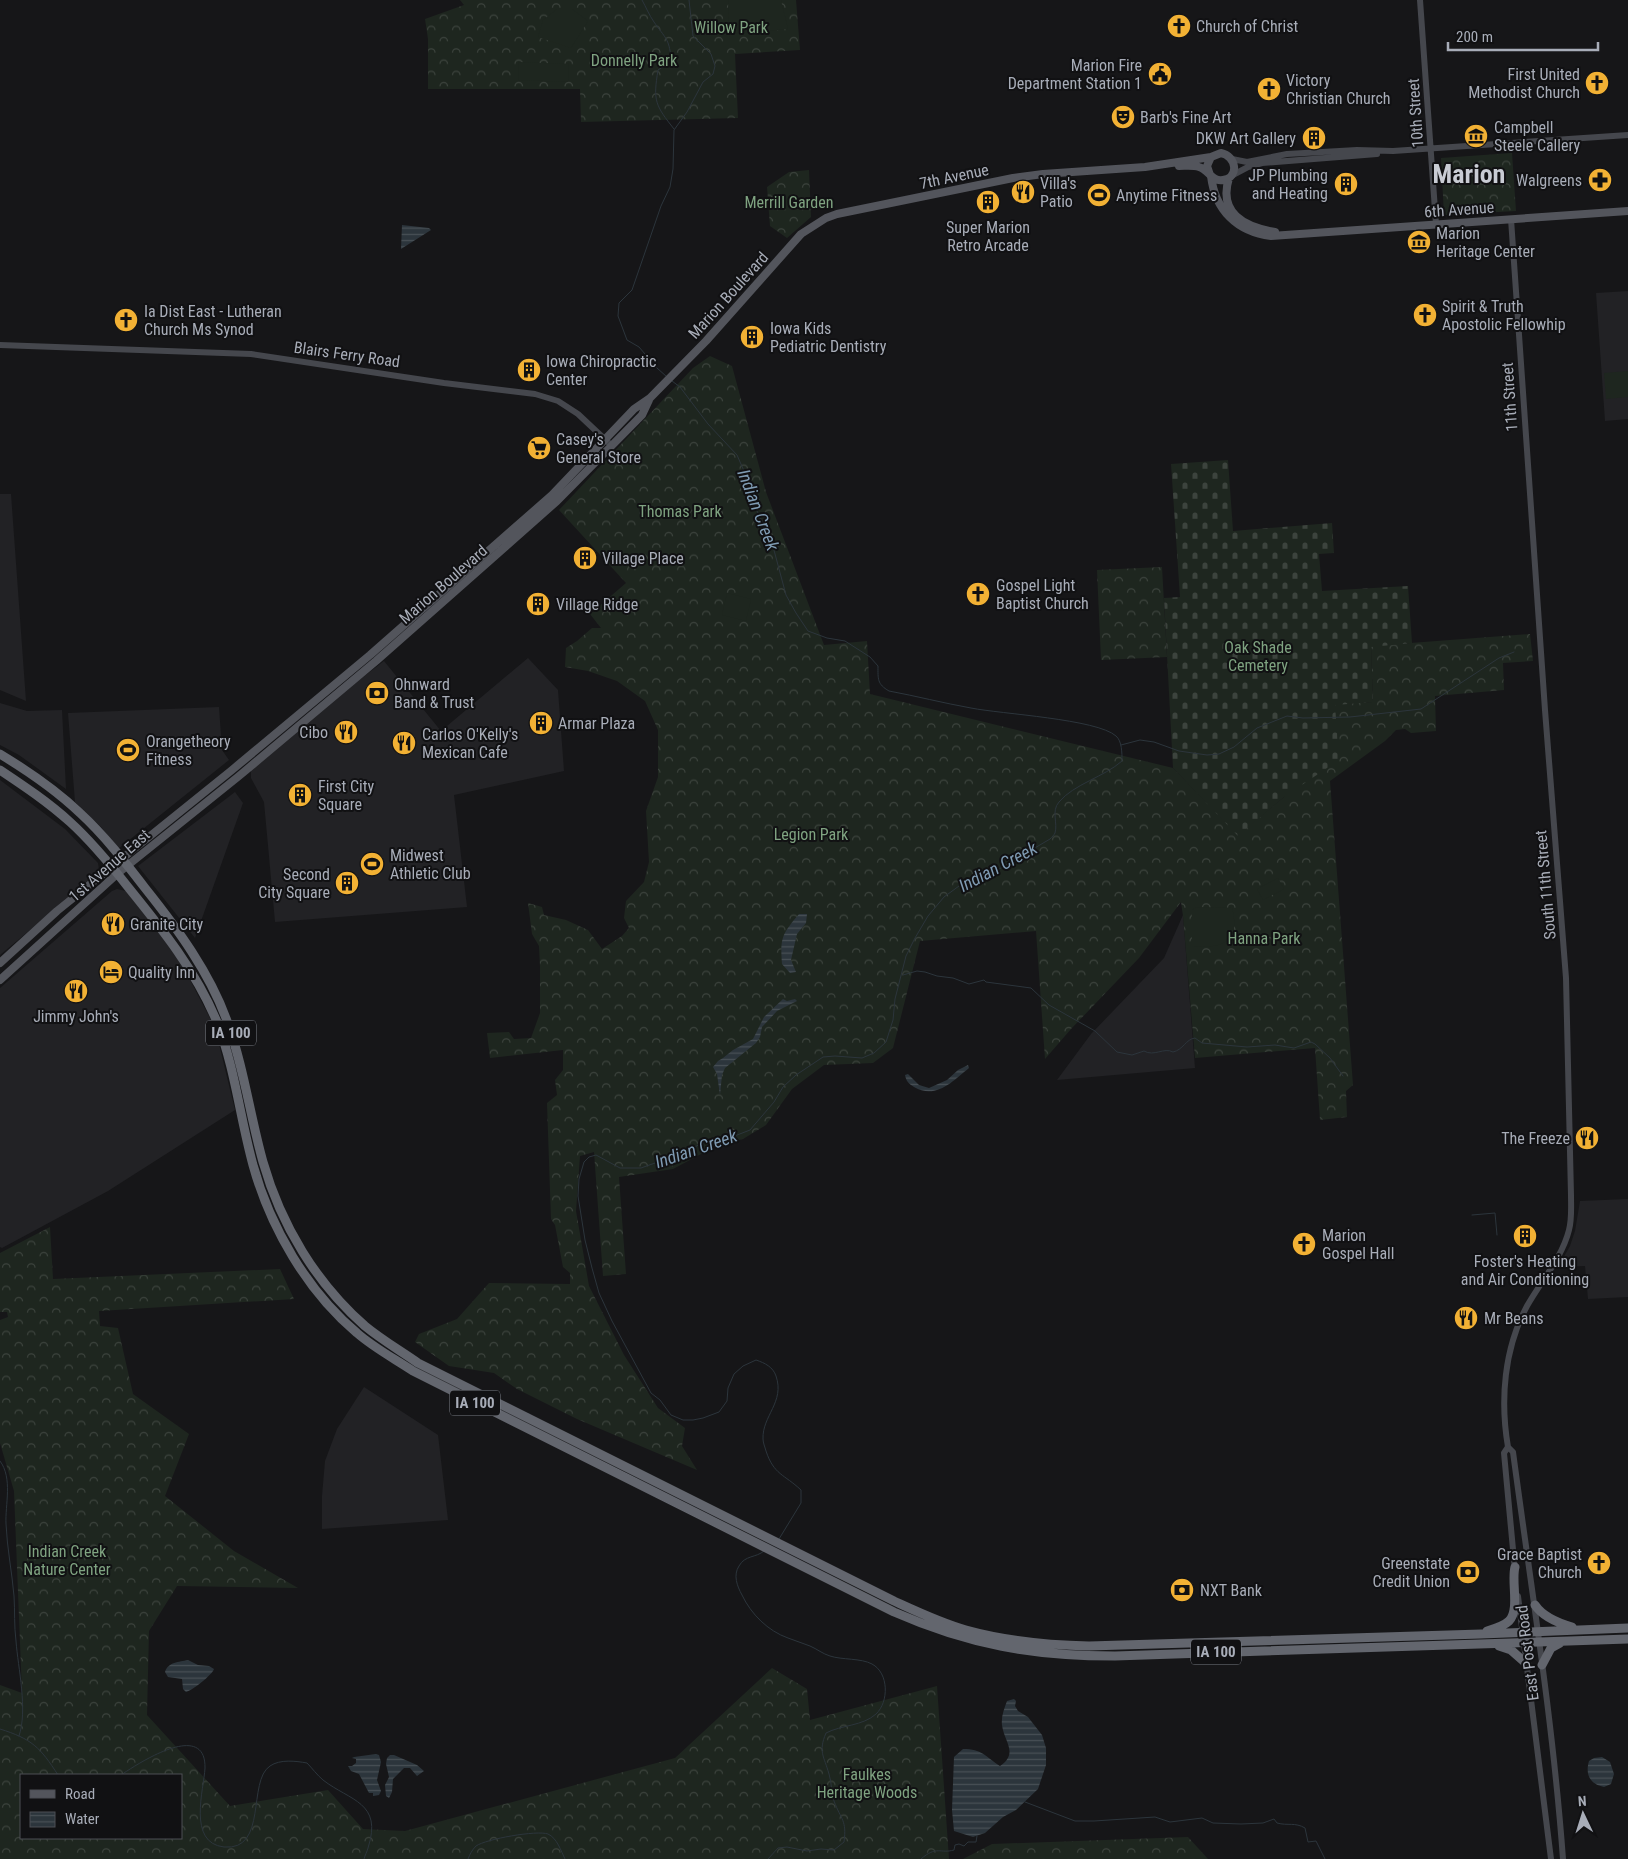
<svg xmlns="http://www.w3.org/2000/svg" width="1628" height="1859" viewBox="0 0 1628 1859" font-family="'Roboto Condensed',sans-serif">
<defs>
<pattern id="forest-crowns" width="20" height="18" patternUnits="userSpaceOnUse" patternTransform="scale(1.25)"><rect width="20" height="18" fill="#1e261f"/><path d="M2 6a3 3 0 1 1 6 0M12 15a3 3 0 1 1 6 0" fill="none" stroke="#3c433d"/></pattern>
<pattern id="cemetery-stones" width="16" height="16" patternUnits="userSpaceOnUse" patternTransform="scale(1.25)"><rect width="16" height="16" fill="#1e261f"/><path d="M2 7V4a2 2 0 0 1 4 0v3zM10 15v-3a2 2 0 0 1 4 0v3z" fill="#3c433d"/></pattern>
<pattern id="water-rules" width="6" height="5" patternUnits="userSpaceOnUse" patternTransform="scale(1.25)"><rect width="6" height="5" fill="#2c353c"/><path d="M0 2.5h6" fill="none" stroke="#485056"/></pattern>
</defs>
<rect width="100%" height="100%" fill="#161618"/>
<path fill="#222225" d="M1628,291V419L1605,421L1596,293Z
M0,494H11L26,701L0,690Z
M528,658L558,690L564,771L454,795L467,907L275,922L264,802L251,778V770L342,693L384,661L441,731Z
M0,703L27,711L62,710L66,789L19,755L0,745Z
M219,707L222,750L229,760L118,849L101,827L75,802L68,713Z
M0,780L65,829L98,863L99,870L95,876L0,955Z
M235,792L243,803L195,938L138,866Z
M117,889L126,891L169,945L189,978L211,1020L219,1044L235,1110L108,1191L2,1248L0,1247V988L112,891Z
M1183,915L1195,1068L1057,1080L1091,1034L1164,958Z
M1628,1199V1297L1588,1299L1585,1266L1558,1267L1570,1246L1575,1231L1580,1201Z
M364,1387L438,1435L448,1520L322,1529V1496L325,1461L337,1429Z"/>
<path fill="url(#forest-crowns)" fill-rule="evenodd" d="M460,0H796L800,50L735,54L738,118L581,122L580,89H428V39L425,19L464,5Z
M1512,153L1516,211L1444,215L1441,158Z
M809,170L811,217L787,238L770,226L767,187L789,172Z
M710,356L732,366L766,492L824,645L867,641L870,694L1173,768L1238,835L1284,797L1335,704L1373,702L1371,646L1530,634L1533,661L1503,663L1504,690L1435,696L1436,731L1411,733L1405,729L1396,730L1385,741L1330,781L1353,1085L1346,1091L1347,1117L1320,1120L1315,1048L1195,1058L1183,916L1181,902L1139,958L1071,1029L1045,1059L1036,931L920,941L893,1048L873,1063L824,1065L792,1089L766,1125L743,1139L718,1145L673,1169L619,1177L626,1274L603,1276L594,1152L580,1156L576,1211L589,1286L624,1355L658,1408L685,1428L682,1446L697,1470L577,1419L517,1389L494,1373L449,1366L415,1342L419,1334L457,1319L489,1283L570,1284V1273L563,1267L555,1225L551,1219L547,1103L557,1095L555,1080L563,1070V1050L490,1058L487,1033L509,1032L514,1039L531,1038L540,1013V967L539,946L532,934L528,903L542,907L544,915L566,920L588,930L602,949L622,936L629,928L624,918L626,901L644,882L649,862L646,811L658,777V730L645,701L617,681L588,671L565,667L566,648L577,641L592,628H601L590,614L626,583L559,510L693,368Z
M1162,567L1167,657L1101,660L1097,570Z
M50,1227L53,1279L280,1269L294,1299L99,1311L100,1326L118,1328L133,1394L189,1434L165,1496L234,1551L298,1588L177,1586L149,1631L147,1715L230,1806L328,1790L363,1829L405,1831L675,1758L772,1668L807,1689L810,1720L937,1686L949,1859H0V1685L22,1693L14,1491L0,1443V1320L8,1317L7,1312H0V1253ZM21,1775H181V1838H21Z
M1188,1837L1208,1859H963L992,1844Z"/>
<path fill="url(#cemetery-stones)" d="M1228,460L1233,531L1332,523L1334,553L1319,554L1322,591L1408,586L1412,643L1371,647L1373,702L1335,705L1339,760L1284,797L1238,836L1173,768L1164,598L1180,597L1171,464Z"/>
<path fill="#1e261f" d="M728,0H781L788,29L734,34L729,31Z
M557,9H572L588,21L571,48L538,37L543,20Z
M519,62L569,64L568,82L518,80Z
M1628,371V397L1606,399L1604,373Z
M727,593L751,599L746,621L722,615Z
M1278,878L1284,889L1263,900L1257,889Z
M1197,907L1232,908C1241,942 1222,949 1192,946V910Z"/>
<path fill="url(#water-rules)" d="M402,225L429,228L431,230L401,249Z
M799,914H807L806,923L797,934L791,960L796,972L790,973L782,964C780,938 782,934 799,914Z
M783,999L787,1001L795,999L797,1001L777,1011L762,1027L760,1037L756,1043L725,1068L722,1075L720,1095L717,1074L713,1067L718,1061L723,1058L733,1050L753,1039L764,1017Z
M968,1065L969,1068C953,1081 936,1100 914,1087C909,1084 906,1081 905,1075L908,1074L919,1085L929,1088L947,1080L958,1070Z
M188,1660L198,1665L209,1666L214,1669C212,1675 193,1690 186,1692L183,1689L182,1679L168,1677L165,1672C168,1662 179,1662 188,1660Z
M1014,1699L1016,1701L1015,1706L1018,1711L1028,1717L1042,1735L1046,1748V1765L1038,1789L1016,1810L1003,1817L985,1833L973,1837L954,1831L952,1810L954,1757L963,1749C982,1749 985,1756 1000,1766C1019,1753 1004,1742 1002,1725C1001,1717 1004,1709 1007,1701Z
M376,1754L379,1755L381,1762L377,1780L381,1791L379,1795L373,1796V1793H369L359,1774L351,1771L348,1766H352L356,1763V1759L352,1758L354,1757Z
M390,1755H394L417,1765L424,1771L417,1776L410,1768H404L393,1779L392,1792L389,1798L386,1796L385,1785L389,1777L386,1764L387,1758Z
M1602,1757L1610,1762L1614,1774L1611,1784L1604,1787C1590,1784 1585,1775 1589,1761L1594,1758Z"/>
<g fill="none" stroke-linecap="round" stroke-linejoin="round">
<path stroke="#2c353c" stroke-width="1" d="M642,0C646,7 649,15 654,22C665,38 669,38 671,58L667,64L658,70C653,101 655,105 674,129
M667,377L657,368L639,347L627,340L618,316L619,303L632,290L661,206L670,187L673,169L674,130L687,112L703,82L713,74L715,66L711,54L693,36L689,0
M672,381L680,387L708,424L737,455L744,471L751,499L771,539L786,595L796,613L808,631L827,638L845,641L870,657L878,666C878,679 877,684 889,691C916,696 943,703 971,708C1001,714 1097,719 1116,736C1122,741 1122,753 1122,761C1104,777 1074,784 1059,802C1051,811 1058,823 1055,833C1054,835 1052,837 1050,839L979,881L959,886L944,897L928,916L915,938L906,956L895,999L893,1020L886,1042L874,1053L862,1058L835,1056L823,1057L796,1075L783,1087L774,1102L750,1130L732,1137L710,1140L672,1157L641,1168H620L596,1155L589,1157L584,1162L579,1179L578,1196L585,1240L592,1268L599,1293L612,1321L651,1393L660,1400L671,1415L683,1420H693L703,1418L719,1412L727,1401L728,1388L734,1374L743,1366L756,1360C765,1363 773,1367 776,1376C785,1402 762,1416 763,1439C763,1443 765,1447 766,1451C774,1475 784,1474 801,1490V1503L779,1539
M1121,745L1140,740L1154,742L1179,751L1207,755L1219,754L1234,747L1257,728L1287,716L1303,718L1350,717L1421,709L1499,658L1514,652
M903,975L917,971L925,972L937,976L953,978L969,984L984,980L986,982L1031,988L1049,1005L1095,1031L1117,1052L1132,1055L1144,1051C1154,1057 1164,1047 1173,1052C1183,1050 1186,1039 1195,1038L1202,1043L1247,1047L1275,1045L1294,1048L1311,1042L1315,1044L1330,1058L1343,1076
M1472,1215L1495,1213L1497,1235
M0,1461C13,1478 5,1505 6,1524C7,1548 12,1572 14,1596C15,1611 14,1626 16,1641C18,1668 28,1710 19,1736
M764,1551C756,1558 745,1555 739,1566C733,1575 737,1586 742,1595C751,1614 768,1631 788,1638C795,1641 803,1643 810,1646C817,1649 823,1654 830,1656C842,1660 861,1658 872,1664C889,1673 889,1702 876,1714C863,1726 841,1725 826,1733C818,1752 824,1756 829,1774C832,1783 831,1793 834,1801C841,1820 847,1820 844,1842L834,1850L821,1849L807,1851L787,1847L778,1848L768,1859
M0,1729C32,1739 40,1747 58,1775
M121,1775C137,1764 206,1719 205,1768C204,1789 187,1843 224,1847C268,1851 247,1781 270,1766C280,1759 296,1761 307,1763C312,1768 317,1775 323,1780C350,1801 383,1802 368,1848C367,1852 365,1855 364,1859
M1025,1802L1075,1821H1094L1155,1817L1170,1822L1202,1818L1213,1823L1241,1824L1263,1823L1274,1819L1277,1823C1288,1826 1295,1822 1305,1828L1308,1842L1316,1841L1325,1859
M468,1859C470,1854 472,1850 476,1846C486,1839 537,1830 548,1834C557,1838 561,1851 565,1859
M921,1859C937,1845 940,1854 954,1850L955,1845L959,1844L964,1846L968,1842H976L977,1836"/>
<path stroke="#45474d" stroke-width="6" d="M1420,0L1436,224
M1232,159L1247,162L1287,154L1357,150L1393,151L1628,135
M1231,176L1248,167L1262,163L1377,154
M1511,219L1545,710L1566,978L1571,1195C1571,1207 1572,1219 1569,1230C1562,1258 1541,1281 1527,1306C1504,1349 1500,1400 1508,1447L1504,1453L1515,1571
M0,345L251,354L444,383L535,394L558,401L578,414L612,446
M1508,1447L1513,1452C1531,1587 1553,1722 1563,1859
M1518,1596L1551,1859"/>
<path stroke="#53555c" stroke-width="8" d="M1179,166C1186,166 1193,165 1199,167C1209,170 1212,182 1223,180C1240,177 1236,156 1221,153L1211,157L1207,166L1210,175
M1211,176C1215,210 1237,232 1271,236L1628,211
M1229,178C1218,213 1244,227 1275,232
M0,963L57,911L232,770L370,655L552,495L634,409L650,398L706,341L801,234L826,218L837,214L1013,178L1043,174L1145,167L1211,157
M0,980L117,874L239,776L376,661L557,501L642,415L649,400"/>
<path stroke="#63666e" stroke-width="9" d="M0,754C28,771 56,790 80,813C104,835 125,862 145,888C177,928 210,973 227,1021C244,1067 250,1116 263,1162C281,1225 316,1283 365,1326C382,1340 401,1351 418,1363L894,1601C918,1612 941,1623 966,1630C1006,1641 1048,1645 1089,1646L1481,1634L1628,1628
M0,770C24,786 48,802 70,822C91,841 110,864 128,887C162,929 196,971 217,1022C235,1068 240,1118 253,1165C270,1227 307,1291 357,1333C374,1348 395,1359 413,1371L894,1612C969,1645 1033,1656 1115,1656L1628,1639
M1535,1605C1543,1617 1558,1623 1572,1627
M1487,1631C1494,1629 1504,1626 1509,1621C1520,1610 1511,1581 1515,1567
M1499,1646L1511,1650L1527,1664
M1542,1665L1551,1648L1560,1643"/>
</g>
<defs>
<g id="church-disc" transform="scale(1.25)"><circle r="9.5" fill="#f2b134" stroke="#111113"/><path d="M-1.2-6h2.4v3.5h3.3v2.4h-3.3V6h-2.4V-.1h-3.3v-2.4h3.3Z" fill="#111"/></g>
<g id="civic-disc" transform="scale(1.25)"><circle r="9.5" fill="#f2b134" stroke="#111113"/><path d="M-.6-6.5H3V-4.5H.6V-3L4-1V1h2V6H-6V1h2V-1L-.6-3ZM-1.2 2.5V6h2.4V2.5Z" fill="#111"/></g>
<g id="theatre-disc" transform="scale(1.25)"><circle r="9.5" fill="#f2b134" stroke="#111113"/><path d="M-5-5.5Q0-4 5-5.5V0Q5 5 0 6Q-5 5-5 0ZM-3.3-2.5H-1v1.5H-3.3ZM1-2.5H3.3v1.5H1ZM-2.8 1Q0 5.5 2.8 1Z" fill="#111"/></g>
<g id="museum-disc" transform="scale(1.25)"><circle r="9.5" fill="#f2b134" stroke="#111113"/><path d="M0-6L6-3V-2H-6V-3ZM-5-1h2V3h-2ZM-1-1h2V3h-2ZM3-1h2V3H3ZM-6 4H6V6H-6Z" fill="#111"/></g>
<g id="building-disc" transform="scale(1.25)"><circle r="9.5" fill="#f2b134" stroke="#111113"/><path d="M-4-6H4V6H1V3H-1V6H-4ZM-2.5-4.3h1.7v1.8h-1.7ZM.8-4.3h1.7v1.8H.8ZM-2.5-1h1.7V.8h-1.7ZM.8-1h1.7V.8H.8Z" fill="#111"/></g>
<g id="pharmacy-disc" transform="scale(1.25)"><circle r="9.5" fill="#f2b134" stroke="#111113"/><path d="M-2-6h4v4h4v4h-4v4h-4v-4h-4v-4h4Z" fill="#111"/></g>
<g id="restaurant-disc" transform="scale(1.25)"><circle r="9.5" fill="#f2b134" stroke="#111113"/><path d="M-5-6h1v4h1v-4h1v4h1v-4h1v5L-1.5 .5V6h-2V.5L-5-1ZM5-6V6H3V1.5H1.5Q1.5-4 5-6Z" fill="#111"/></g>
<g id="stadium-disc" transform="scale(1.25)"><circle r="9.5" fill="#f2b134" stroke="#111113"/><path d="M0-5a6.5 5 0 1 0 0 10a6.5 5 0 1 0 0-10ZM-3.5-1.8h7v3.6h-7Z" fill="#111"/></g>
<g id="supermarket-disc" transform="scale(1.25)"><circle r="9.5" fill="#f2b134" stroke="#111113"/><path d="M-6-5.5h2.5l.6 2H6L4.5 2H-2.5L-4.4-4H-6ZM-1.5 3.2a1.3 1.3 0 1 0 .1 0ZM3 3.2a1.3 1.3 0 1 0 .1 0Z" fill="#111"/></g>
<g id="bank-disc" transform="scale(1.25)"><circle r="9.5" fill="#f2b134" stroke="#111113"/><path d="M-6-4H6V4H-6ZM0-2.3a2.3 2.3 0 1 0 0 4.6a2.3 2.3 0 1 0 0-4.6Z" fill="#111"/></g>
<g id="hotel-disc" transform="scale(1.25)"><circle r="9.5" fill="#f2b134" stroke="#111113"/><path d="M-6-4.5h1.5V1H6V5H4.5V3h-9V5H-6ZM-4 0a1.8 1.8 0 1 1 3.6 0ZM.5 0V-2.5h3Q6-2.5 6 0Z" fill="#111"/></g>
</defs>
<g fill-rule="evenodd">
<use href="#church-disc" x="1179" y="26"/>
<use href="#civic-disc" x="1160" y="74"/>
<use href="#church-disc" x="1597" y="83"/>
<use href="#church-disc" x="1269" y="89"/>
<use href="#theatre-disc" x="1123" y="117"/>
<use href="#museum-disc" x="1476" y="136"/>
<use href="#building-disc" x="1314" y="138"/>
<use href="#pharmacy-disc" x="1600" y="180"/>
<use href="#building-disc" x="1346" y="184"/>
<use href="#restaurant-disc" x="1023" y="192"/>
<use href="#stadium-disc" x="1099" y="195"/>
<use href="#building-disc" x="988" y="202"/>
<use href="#museum-disc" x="1419" y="242"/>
<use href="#church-disc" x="1425" y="315"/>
<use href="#church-disc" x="126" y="320"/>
<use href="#building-disc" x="752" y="337"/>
<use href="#building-disc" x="529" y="370"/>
<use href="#supermarket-disc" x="539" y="448"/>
<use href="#building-disc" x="585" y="558"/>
<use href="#church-disc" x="978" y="594"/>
<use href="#building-disc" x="538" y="604"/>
<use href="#bank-disc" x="377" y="693"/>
<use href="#building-disc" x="541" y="723"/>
<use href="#restaurant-disc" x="346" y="732"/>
<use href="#restaurant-disc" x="404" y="743"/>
<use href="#stadium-disc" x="128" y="750"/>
<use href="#building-disc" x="300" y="795"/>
<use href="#stadium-disc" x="372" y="864"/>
<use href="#building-disc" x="347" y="883"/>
<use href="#restaurant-disc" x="113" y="924"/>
<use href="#hotel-disc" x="111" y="972"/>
<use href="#restaurant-disc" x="76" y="991"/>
<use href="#restaurant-disc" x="1587" y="1138"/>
<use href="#building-disc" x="1525" y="1236"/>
<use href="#church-disc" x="1304" y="1244"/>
<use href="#restaurant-disc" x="1466" y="1318"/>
<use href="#church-disc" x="1599" y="1563"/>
<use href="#bank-disc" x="1468" y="1572"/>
<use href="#bank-disc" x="1182" y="1590"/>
</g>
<g text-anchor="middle" stroke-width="4" stroke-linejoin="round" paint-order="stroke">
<g fill="#111113" stroke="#7b7e86" stroke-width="1">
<rect x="206" y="1020.5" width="50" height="25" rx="4"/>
<rect x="450" y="1390.5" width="50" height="25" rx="4"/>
<rect x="1191" y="1639.5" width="50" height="25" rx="4"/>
</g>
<g font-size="15" font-weight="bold" fill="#a8adb8">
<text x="231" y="1038">IA 100</text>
<text x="475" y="1408">IA 100</text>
<text x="1216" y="1657">IA 100</text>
</g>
<g font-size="16" fill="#a8adb8" stroke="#111113" text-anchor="start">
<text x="1196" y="32">Church of Christ</text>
<text x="1142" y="71" text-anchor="end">Marion Fire<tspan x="1142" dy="18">Department Station 1</tspan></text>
<text x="1580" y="80" text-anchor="end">First United<tspan x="1580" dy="18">Methodist Church</tspan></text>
<text x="1286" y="86">Victory<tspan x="1286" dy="18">Christian Church</tspan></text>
<text x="1140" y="123">Barb's Fine Art</text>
<text x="1494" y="133">Campbell<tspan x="1494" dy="18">Steele Callery</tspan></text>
<text x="1296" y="144" text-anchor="end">DKW Art Gallery</text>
<text x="1328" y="181" text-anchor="end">JP Plumbing<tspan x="1328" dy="18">and Heating</tspan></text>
<text x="1582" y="186" text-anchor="end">Walgreens</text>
<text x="1040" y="189">Villa's<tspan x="1040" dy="18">Patio</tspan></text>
<text x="1116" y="201">Anytime Fitness</text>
<text x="988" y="233" text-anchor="middle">Super Marion<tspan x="988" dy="18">Retro Arcade</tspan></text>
<text x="1436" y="239">Marion<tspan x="1436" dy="18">Heritage Center</tspan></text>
<text x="1442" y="312">Spirit &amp; Truth<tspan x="1442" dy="18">Apostolic Fellowhip</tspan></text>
<text x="144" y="317">Ia Dist East - Lutheran<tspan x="144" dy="18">Church Ms Synod</tspan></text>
<text x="770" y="334">Iowa Kids<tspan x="770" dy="18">Pediatric Dentistry</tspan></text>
<text x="546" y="367">Iowa Chiropractic<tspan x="546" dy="18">Center</tspan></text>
<text x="556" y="445">Casey's<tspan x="556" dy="18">General Store</tspan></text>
<text x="602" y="564">Village Place</text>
<text x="996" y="591">Gospel Light<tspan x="996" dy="18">Baptist Church</tspan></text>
<text x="556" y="610">Village Ridge</text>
<text x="394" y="690">Ohnward<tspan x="394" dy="18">Band &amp; Trust</tspan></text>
<text x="558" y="729">Armar Plaza</text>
<text x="328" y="738" text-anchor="end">Cibo</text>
<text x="422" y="740">Carlos O'Kelly's<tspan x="422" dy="18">Mexican Cafe</tspan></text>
<text x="146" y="747">Orangetheory<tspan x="146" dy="18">Fitness</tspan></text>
<text x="318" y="792">First City<tspan x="318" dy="18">Square</tspan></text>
<text x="390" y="861">Midwest<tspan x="390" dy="18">Athletic Club</tspan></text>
<text x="330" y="880" text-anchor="end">Second<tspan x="330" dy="18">City Square</tspan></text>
<text x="130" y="930">Granite City</text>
<text x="128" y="978">Quality Inn</text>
<text x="76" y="1022" text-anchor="middle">Jimmy John's</text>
<text x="1570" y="1144" text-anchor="end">The Freeze</text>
<text x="1322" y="1241">Marion<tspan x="1322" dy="18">Gospel Hall</tspan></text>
<text x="1525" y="1267" text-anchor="middle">Foster's Heating<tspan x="1525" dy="18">and Air Conditioning</tspan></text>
<text x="1484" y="1324">Mr Beans</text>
<text x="1582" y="1560" text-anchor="end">Grace Baptist<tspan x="1582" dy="18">Church</tspan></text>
<text x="1450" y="1569" text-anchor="end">Greenstate<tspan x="1450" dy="18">Credit Union</tspan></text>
<text x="1200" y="1596">NXT Bank</text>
</g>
<g font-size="16" fill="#7fa381" stroke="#111113">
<text x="731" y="33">Willow Park</text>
<text x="634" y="66">Donnelly Park</text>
<text x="789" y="208">Merrill Garden</text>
<text x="680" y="517">Thomas Park</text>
<text x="1258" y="653">Oak Shade<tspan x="1258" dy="18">Cemetery</tspan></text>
<text x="811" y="840">Legion Park</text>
<text x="1264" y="944">Hanna Park</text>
<text x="67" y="1557">Indian Creek<tspan x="67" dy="18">Nature Center</tspan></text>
<text x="867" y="1780">Faulkes<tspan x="867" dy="18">Heritage Woods</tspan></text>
</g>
<g font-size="16" fill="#a8adb8" stroke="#111113">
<text transform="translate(1415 113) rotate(-94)" y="6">10th Street</text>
<text transform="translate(954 176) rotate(-12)" y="6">7th Avenue</text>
<text transform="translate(1459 209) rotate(-4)" y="6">6th Avenue</text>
<text transform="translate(728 295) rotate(-48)" y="6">Marion Boulevard</text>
<text transform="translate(347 354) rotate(8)" y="6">Blairs Ferry Road</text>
<text transform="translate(1509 397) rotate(-94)" y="6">11th Street</text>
<text transform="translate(443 584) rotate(-41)" y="6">Marion Boulevard</text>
<text transform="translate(109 865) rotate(-41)" y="6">1st Avenue East</text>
<text transform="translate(1545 885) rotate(-95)" y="6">South 11th Street</text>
<text transform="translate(1527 1653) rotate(-97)" y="6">East Post Road</text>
</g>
<g font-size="18" font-style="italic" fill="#7f9bb3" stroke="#111113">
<text transform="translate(758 510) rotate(69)" y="6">Indian Creek</text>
<text transform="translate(998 867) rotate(-28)" y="6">Indian Creek</text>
<text transform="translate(696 1149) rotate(-19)" y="6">Indian Creek</text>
</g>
<g font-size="26" font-weight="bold" fill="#c9ccd4" stroke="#111113">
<text x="1469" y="183">Marion</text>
</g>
</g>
<rect x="20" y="1774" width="162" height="65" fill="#111113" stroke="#4d4f55"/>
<rect x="30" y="1790" width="25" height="8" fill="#53555c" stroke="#4d4f55"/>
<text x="65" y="1799" font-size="15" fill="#a8adb8">Road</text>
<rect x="30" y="1812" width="25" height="15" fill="url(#water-rules)" stroke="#4d4f55"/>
<text x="65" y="1824" font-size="15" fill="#a8adb8">Water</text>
<g transform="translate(1583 1814) rotate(356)" stroke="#111113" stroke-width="4" paint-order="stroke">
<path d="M0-4L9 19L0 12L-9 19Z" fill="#a8adb8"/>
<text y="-8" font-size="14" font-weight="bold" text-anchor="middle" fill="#a8adb8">N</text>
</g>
<path d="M1448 42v8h150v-8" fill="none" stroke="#a8adb8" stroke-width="2.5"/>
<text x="1456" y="42" font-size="15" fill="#a8adb8" stroke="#111113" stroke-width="4" paint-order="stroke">200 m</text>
</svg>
